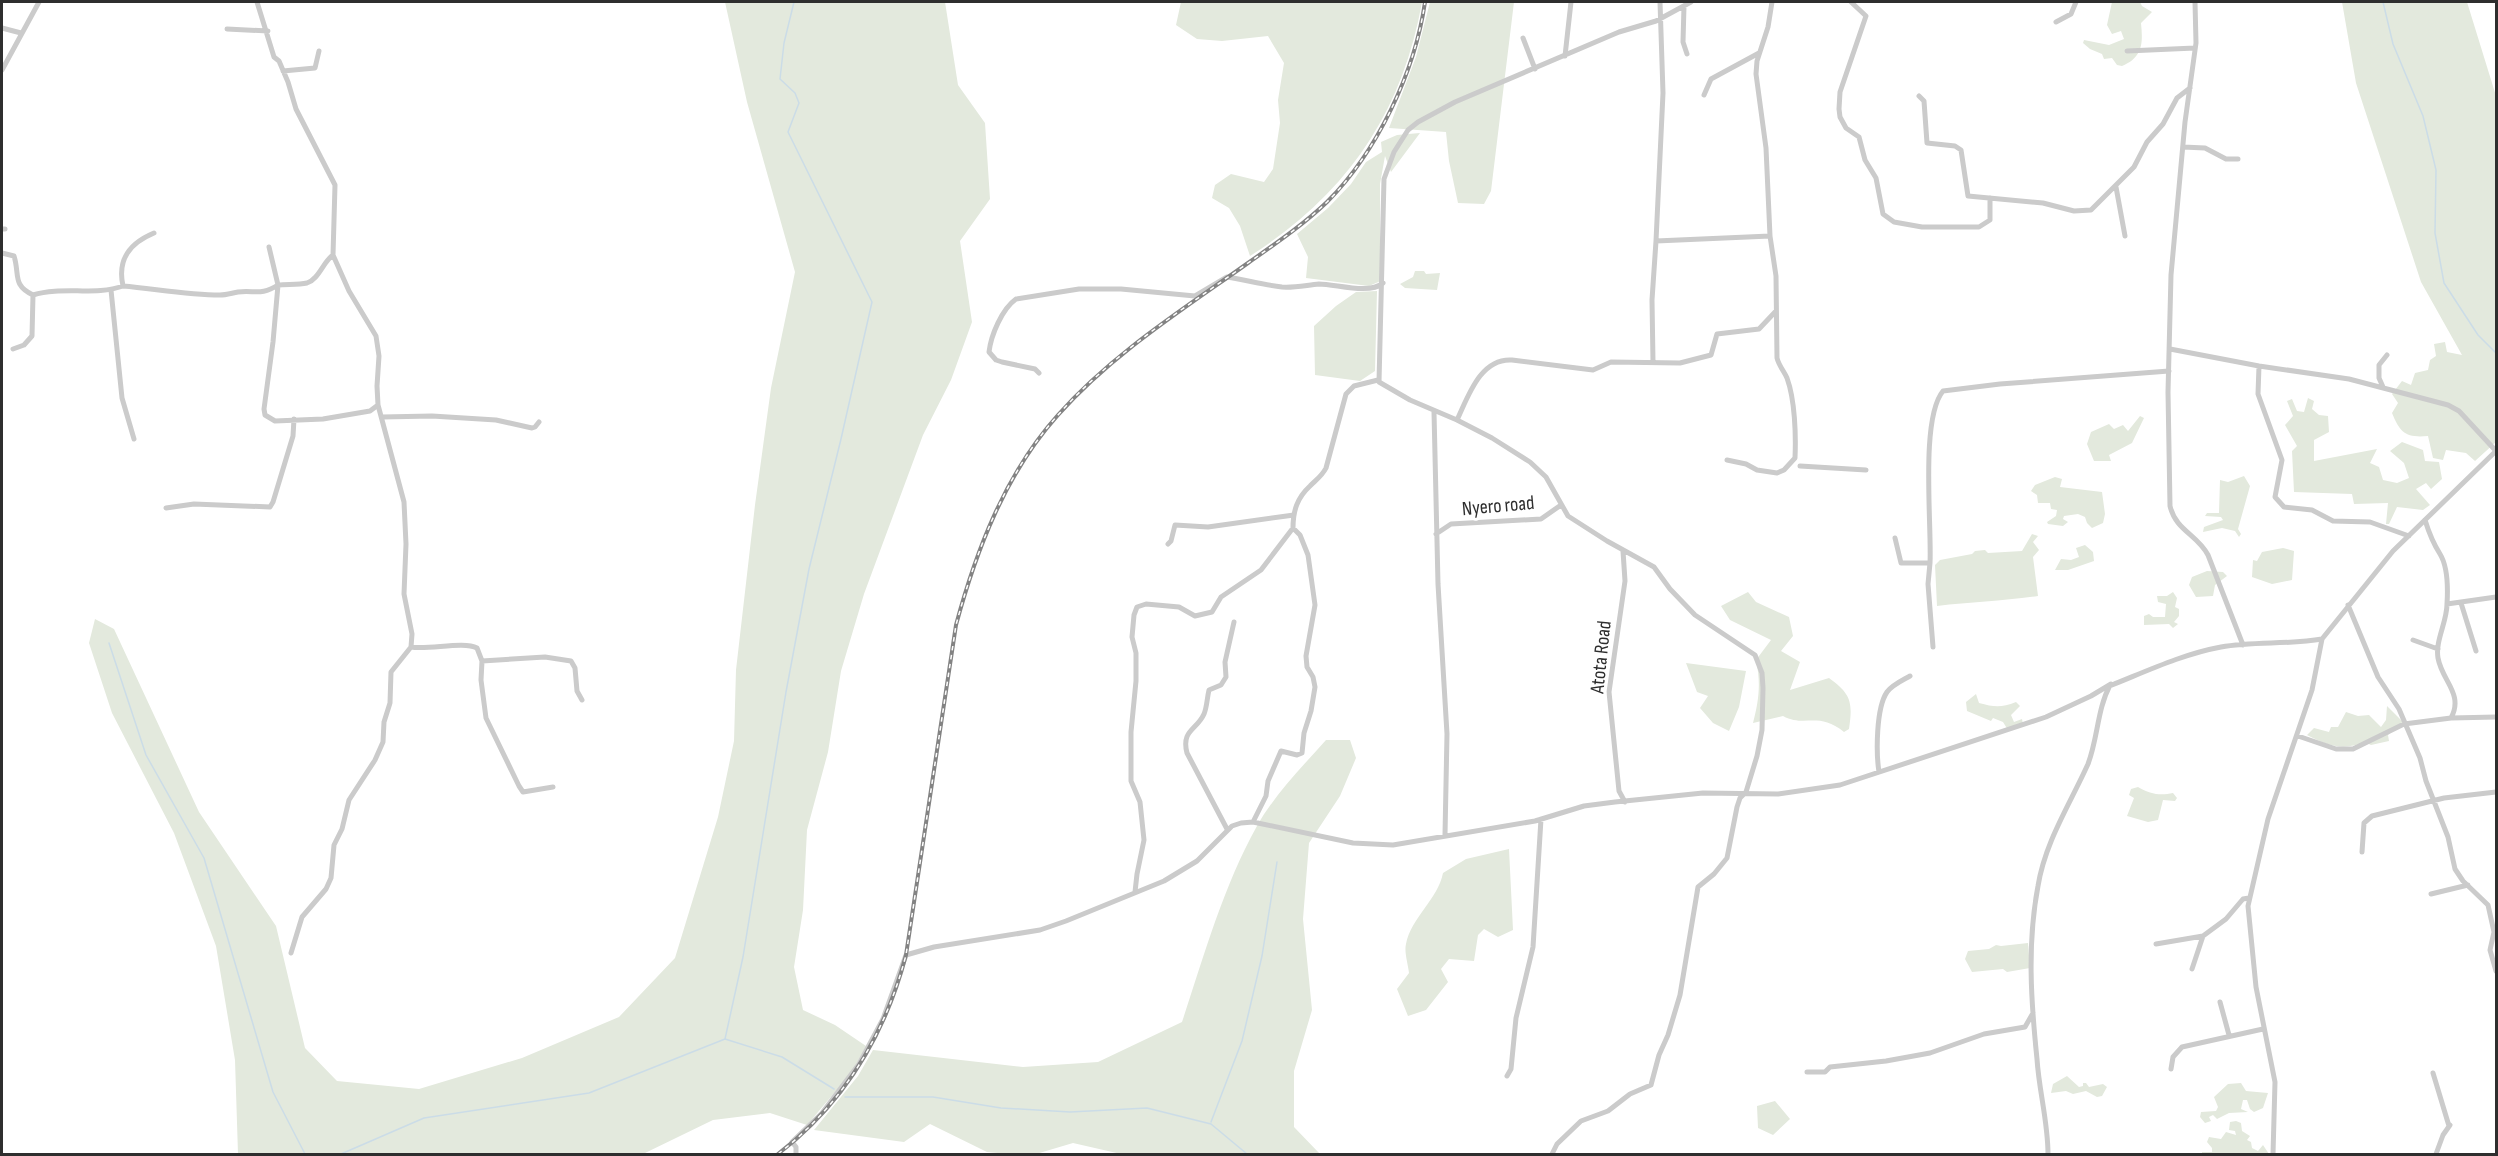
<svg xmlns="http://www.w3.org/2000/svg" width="2498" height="1156" viewBox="0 0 2498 1156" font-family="'Sofia Sans Condensed',sans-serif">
<rect width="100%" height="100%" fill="#fff"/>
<path fill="#e3e9dd" d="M725,2H945L958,85L985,123L990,199L960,241L972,322L951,380L923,435L864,594L841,671L828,752L807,830L803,910L794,967L803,1010L835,1025L866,1046L852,1072L807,1125L770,1113L713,1120L643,1154H238L235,1060L216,946L174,833L112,713L89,643L95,619L114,629L199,812L276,926L305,1048L337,1081L419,1089L522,1058L619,1017L675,958L718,817L734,741L736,670L755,505L771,388L795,272L747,102Z
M1181,2H1422C1402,114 1346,195 1250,256L1240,226L1229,208L1212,198L1215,185L1231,174L1264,182L1273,169L1280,123L1278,100L1284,63L1268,36L1222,41L1197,39L1176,25Z
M1430,2H1514L1491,191L1484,204L1458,203L1449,161L1446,132L1389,128L1416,57Z
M2112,2H2140L2142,6L2152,12L2141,23C2143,43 2143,57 2122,66L2117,65L2112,58L2104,59L2102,54L2090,49L2083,43L2084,40L2109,45L2124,39L2121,31L2112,34L2107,25Z
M2342,2H2467L2496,96V442L2475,461L2466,453L2446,450L2443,460L2433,458L2428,436C2406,438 2400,433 2392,413L2398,403L2392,394L2402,381L2411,385L2415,373L2428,370L2430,360L2436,356L2434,344L2445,342L2447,352L2462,355L2421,282L2356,83Z
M1420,133L1391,172L1385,156L1380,184V255L1383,280L1369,286L1306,278L1308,257L1297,234L1328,208L1351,184L1366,162L1382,152L1381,142L1397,135Z
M1415,271H1424L1426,274L1440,273L1437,290L1405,288L1400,284L1413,277Z
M1377,291L1375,371L1360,381L1315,375L1314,326L1336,306L1356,292Z
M2308,398L2314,401L2312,409L2319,415L2328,416L2329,432L2314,440V461L2377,449L2370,463L2379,467L2383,480L2397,483L2409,478L2404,463L2390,451L2402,442L2423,450L2425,461L2439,462L2442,479L2431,489L2426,483L2416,489L2430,505L2423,510L2397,507L2389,524H2386L2388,503L2354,504L2352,494L2294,492L2292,451L2297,446L2285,425L2293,416L2287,401L2292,399L2297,411L2304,412Z
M2140,416L2144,418L2132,443L2109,455L2111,461H2094L2087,444L2091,432L2109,424L2114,429L2123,425L2128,431Z
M2244,476L2250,486L2238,529L2241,534L2239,537L2235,531L2222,528L2203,532L2204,527L2223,520L2221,517L2205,516L2207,513H2219L2220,480L2228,482Z
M2055,477L2062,479L2060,487L2102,492L2105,514L2103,523L2092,528L2087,523L2085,517L2078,514L2064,516L2063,519L2068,522L2063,526L2048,524L2047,522L2056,516L2057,510L2051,509L2050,503H2038L2037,495L2031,491L2035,485Z
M2032,534L2038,536L2033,542L2039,550L2033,557L2038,596C2004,601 1971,602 1937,606L1935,565L1940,560L1972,554L1975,551L1985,550L1988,553L2022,551Z
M2085,545L2093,552L2094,561L2068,570H2055L2061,559L2071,560L2079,557L2076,548Z
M2283,548L2294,551L2292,580L2272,584L2252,577L2253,560L2257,561L2262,552Z
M2207,571L2223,572L2227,576L2215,585L2213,596L2196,597L2189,585L2192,577Z
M1748,592L1756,602L1789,617L1793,636L1781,651L1800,662L1790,690L1829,678C1851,694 1853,702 1849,729L1844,732C1818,711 1805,728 1783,716L1753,723C1759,700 1761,683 1756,660L1771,640L1730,620L1721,606Z
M2173,592L2177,598L2175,607L2179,609V616L2174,622L2178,624L2173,628L2169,624L2144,625V616L2149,614L2153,617H2165L2166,604L2158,602L2157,596H2167Z
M1686,663L1746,671L1739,707L1729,731L1713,723L1700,708L1708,696L1697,692Z
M1976,694L1979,703C1994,707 2001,708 2016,702L2020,706L2011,715L2014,722L2022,719L2023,724L2008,730L2003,722L1993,718L1991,721L1967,711L1966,702Z
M2387,706L2403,722L2388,735L2389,741L2371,745L2365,742C2343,751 2328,746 2307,735L2314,728L2329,732L2331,727H2338L2346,712L2358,716L2369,715L2381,727L2386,720Z
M1326,740H1350L1356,758L1340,796L1309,843L1303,919L1312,1010L1294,1071V1127L1320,1154H1121L1073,1143L1036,1154H1008L987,1152L930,1124L904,1142L814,1130L858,1076L873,1050L1023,1067L1098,1062L1182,1022C1204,956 1223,887 1257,826C1275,794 1302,767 1326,740Z
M2138,787C2150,794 2160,796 2173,793L2177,798L2175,801L2163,800L2158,820L2148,822L2127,816L2134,798L2129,795L2131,789Z
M1509,849L1513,930L1498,937L1484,929L1478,935L1474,961L1449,959L1441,969L1448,982L1426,1010L1408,1016L1397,989L1409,973C1408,964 1404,952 1406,944C1411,918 1438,899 1443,873L1466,859Z
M2028,943L2030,968L2007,972L2003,969L1972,972L1965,959L1968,951L1989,949L1996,945L2001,946Z
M2067,1076L2079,1087L2083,1086V1083H2086L2089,1087L2103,1084L2107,1087L2102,1096L2097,1097L2086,1091L2073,1094L2066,1091L2051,1093L2053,1084Z
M2241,1083L2246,1091L2268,1093L2263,1108L2254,1112L2250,1109L2247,1100H2243L2241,1109L2248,1112L2229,1113L2217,1119L2213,1115L2209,1117L2211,1121L2205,1123L2200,1117L2201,1112L2216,1111L2218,1107L2214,1097L2228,1084Z
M1775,1101L1790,1119L1773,1135L1758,1128L1757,1106Z
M2236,1121L2241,1123L2242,1131L2250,1136L2247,1140L2251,1142L2252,1148L2258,1151L2263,1145L2269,1154H2202V1152H2212V1148L2207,1142L2209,1137L2221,1139L2226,1132L2236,1135L2235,1131L2229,1130L2230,1122Z"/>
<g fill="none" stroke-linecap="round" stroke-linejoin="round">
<path stroke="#cbdce7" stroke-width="1.5" d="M2383,2L2393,44L2423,116L2436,170L2435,233L2444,283L2478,335L2496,353
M109,643L146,755L204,858L273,1092L305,1154
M725,1039L743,957L786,692L809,569L841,439L872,302L788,132L799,103L795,93L780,79L784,43L794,2
M845,1097H933L1001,1108L1070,1112L1147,1108L1211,1124L1247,1154
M1211,1122L1242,1041L1262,956L1277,862
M341,1154L424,1118L589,1093L725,1039L782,1057L834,1089"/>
<path stroke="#cbcbcb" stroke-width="5" d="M257,2L274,57L279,61L288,82L296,109L335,185L333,255L349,291L376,336L379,356L377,386L378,405L404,502L406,544L404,594L412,634L411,647L391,672L390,703L384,722L383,742L375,760L349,800L342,829L334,845L331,878L326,889L302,917L291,953
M1851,2L1866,16L1840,92L1839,109L1840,117L1846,128L1859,137L1865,160L1876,178L1883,214L1894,222L1922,227H1979L1990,220V198
M2195,2L2196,43L2185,122L2171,275L2168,392L2170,506C2176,531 2197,534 2208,555L2243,645
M1684,6L1683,42L1687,54
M2056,22L2071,14L2076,2
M2,28L21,33
M227,29L268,31
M1523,38L1535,69
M2127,51L2195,48
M1565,56L1571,2
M2,70L39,2
M283,71L315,68L319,51
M1704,95L1711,79L1759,53
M1919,96L1924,101L1927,143L1955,146L1961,150L1968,196L2043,203L2074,211L2091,210L2134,167L2147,142L2163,124L2177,98L2190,88
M2183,147L2205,148L2226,159H2238
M2116,187L2125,236
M2,229H5
M1656,241L1663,93L1660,2
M2,253L14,256C20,275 12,285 33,295C62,286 95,296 123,286C117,259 130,243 154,233
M333,255C323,262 319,279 307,283C298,285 287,284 278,285L273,342L264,409L265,415L275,421L323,419L370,411L378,405
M123,286C156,289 188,295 220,295C226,295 232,293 238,292C255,290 261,296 278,285L269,247
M111,290L122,398L134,439
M13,349L24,345L32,336L33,295
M2170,349L2259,366L2349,379L2448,405L2459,411L2496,451
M1653,362L1652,300L1656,241L1770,236
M2259,366L2258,394L2282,460L2275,497L2284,507L2312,510L2333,521L2370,522L2409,536
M1039,373L1035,369L1002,362L996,360L989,352C991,335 1002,309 1016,299L1079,289H1121L1195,296L1227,277C1246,280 1264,285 1282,287C1294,288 1307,285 1319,284C1336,284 1369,295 1383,283
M2383,387L2379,378V365L2387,355
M1434,412L1438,584L1447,734L1445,835
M382,417L432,416L496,420L532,428L535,427L539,422
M1457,420C1468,397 1480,358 1512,360L1593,370L1611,362L1680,363L1711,355L1717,334L1759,329L1776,311
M1727,460L1746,464L1757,470L1777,473L1784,470L1795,458C1796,435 1795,400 1787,378C1784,371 1779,366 1777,358L1776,276L1770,236L1766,148L1756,74L1757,61L1768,27L1772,2
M1800,466L1866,470
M166,508L194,504L270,507L273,502L293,436L294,419
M2425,520C2429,533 2433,543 2440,554C2448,567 2448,588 2447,604C2447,622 2435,641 2438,658C2442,681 2464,694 2451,718
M1436,534L1451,524L1541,519L1561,505
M1895,538L1901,563H1930C1932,526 1920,419 1943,391L2000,384L2169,371
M1168,544L1171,541L1175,525L1208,527L1294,515
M1623,551L1625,581L1609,692L1619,791L1625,802
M1930,563L1928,584L1933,647
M2461,603L2476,651
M2447,604L2496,597
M2348,605L2378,677L2399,709L2420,758L2426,781L2448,837L2455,869L2463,881L2488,905L2494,932L2490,950L2496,971
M2413,640L2438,649
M411,647C429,650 464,641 477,648L482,661L481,680L486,718L519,786L523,792L553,787
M482,661L545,657L571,661L575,668L577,691L582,700
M2298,736L2336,749H2353L2404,724L2451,718L2496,717
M1879,772C1876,753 1876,708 1887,692C1892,685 1903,680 1910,676
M1253,822L1266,796L1268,781L1281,751L1297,755L1302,753L1304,733L1311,711L1315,687L1313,677L1307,667L1306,656L1315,605L1308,555L1300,535L1293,528C1293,511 1297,498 1310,486C1316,480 1322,476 1326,468L1346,394L1354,386L1378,380
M1227,829L1187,753C1181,730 1197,730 1204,714C1207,707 1207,698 1209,690L1221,685L1226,677L1225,662L1234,622
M2362,852L2364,823L2372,816L2444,798L2496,792
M1135,892L1137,874L1144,840L1140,802L1131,781V732L1136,681V653L1132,637L1134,615L1137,607L1146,604L1179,607L1195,616L1212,612L1221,597L1261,570L1293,528
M2431,894L2468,885
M2156,944L2203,936L2226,919L2243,899L2249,898
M2192,969L2203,936
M2220,1002L2229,1035
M2171,1069L2173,1057L2182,1047L2263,1029
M1807,1072H1825L1830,1067L1886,1061L1930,1053L1984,1034L2025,1027L2033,1013
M2433,1073L2449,1126
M1507,1076L1511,1069L1516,1018L1533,947L1541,819
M796,1154V1147L792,1142L822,1113L859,1064L883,1019L906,955L934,947L1040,930L1066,921L1164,881L1197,861L1232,826L1241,823L1253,822L1353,843L1393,845L1535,821L1584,806L1615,802L1703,793L1778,794L1840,785L2046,717L2091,696L2111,684L2112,685C2147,671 2183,654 2221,647C2254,641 2288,645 2322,639
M1552,1154L1557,1144L1581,1121L1608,1111L1630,1094L1651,1085L1659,1055L1668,1035L1680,995L1698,887L1714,874L1727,858L1737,807L1740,798L1746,792L1757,756L1762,730L1763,688L1762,673L1755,655L1695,615L1670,589L1654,567L1607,541L1568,516L1546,477L1530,462L1492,438L1457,420L1410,400L1379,382L1384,179L1394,152L1408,130L1418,122L1455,102L1619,32L1656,21L1691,2
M2048,1154C2048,1122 2039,1091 2037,1059C2031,1001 2027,944 2038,886C2045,842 2070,804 2088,764C2098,738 2097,710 2110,685
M2273,1154L2275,1082L2256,987L2248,906L2268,819L2312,690L2322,639L2393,551L2496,451
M2436,1154L2443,1135L2450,1125"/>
<g stroke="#838383" stroke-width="4">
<path id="rail" d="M778,1154C843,1104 885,1035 906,955L956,625C976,551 1005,474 1058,415C1112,354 1182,310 1248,263C1275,244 1303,225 1327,202C1377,152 1415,72 1425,2"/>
</g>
<use href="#rail" stroke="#fff" stroke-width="1.5" stroke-dasharray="4.5" stroke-linecap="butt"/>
</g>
<g text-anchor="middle" stroke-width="6" stroke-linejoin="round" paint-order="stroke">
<g font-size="20" fill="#2e2e2e" stroke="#fff">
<text transform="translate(1498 505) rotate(-5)" y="7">Nyero road</text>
<text transform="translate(1600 657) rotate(-84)" y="7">Atota Road</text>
</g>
</g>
<rect width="2498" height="1156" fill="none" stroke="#2e2e2e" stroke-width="6"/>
</svg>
